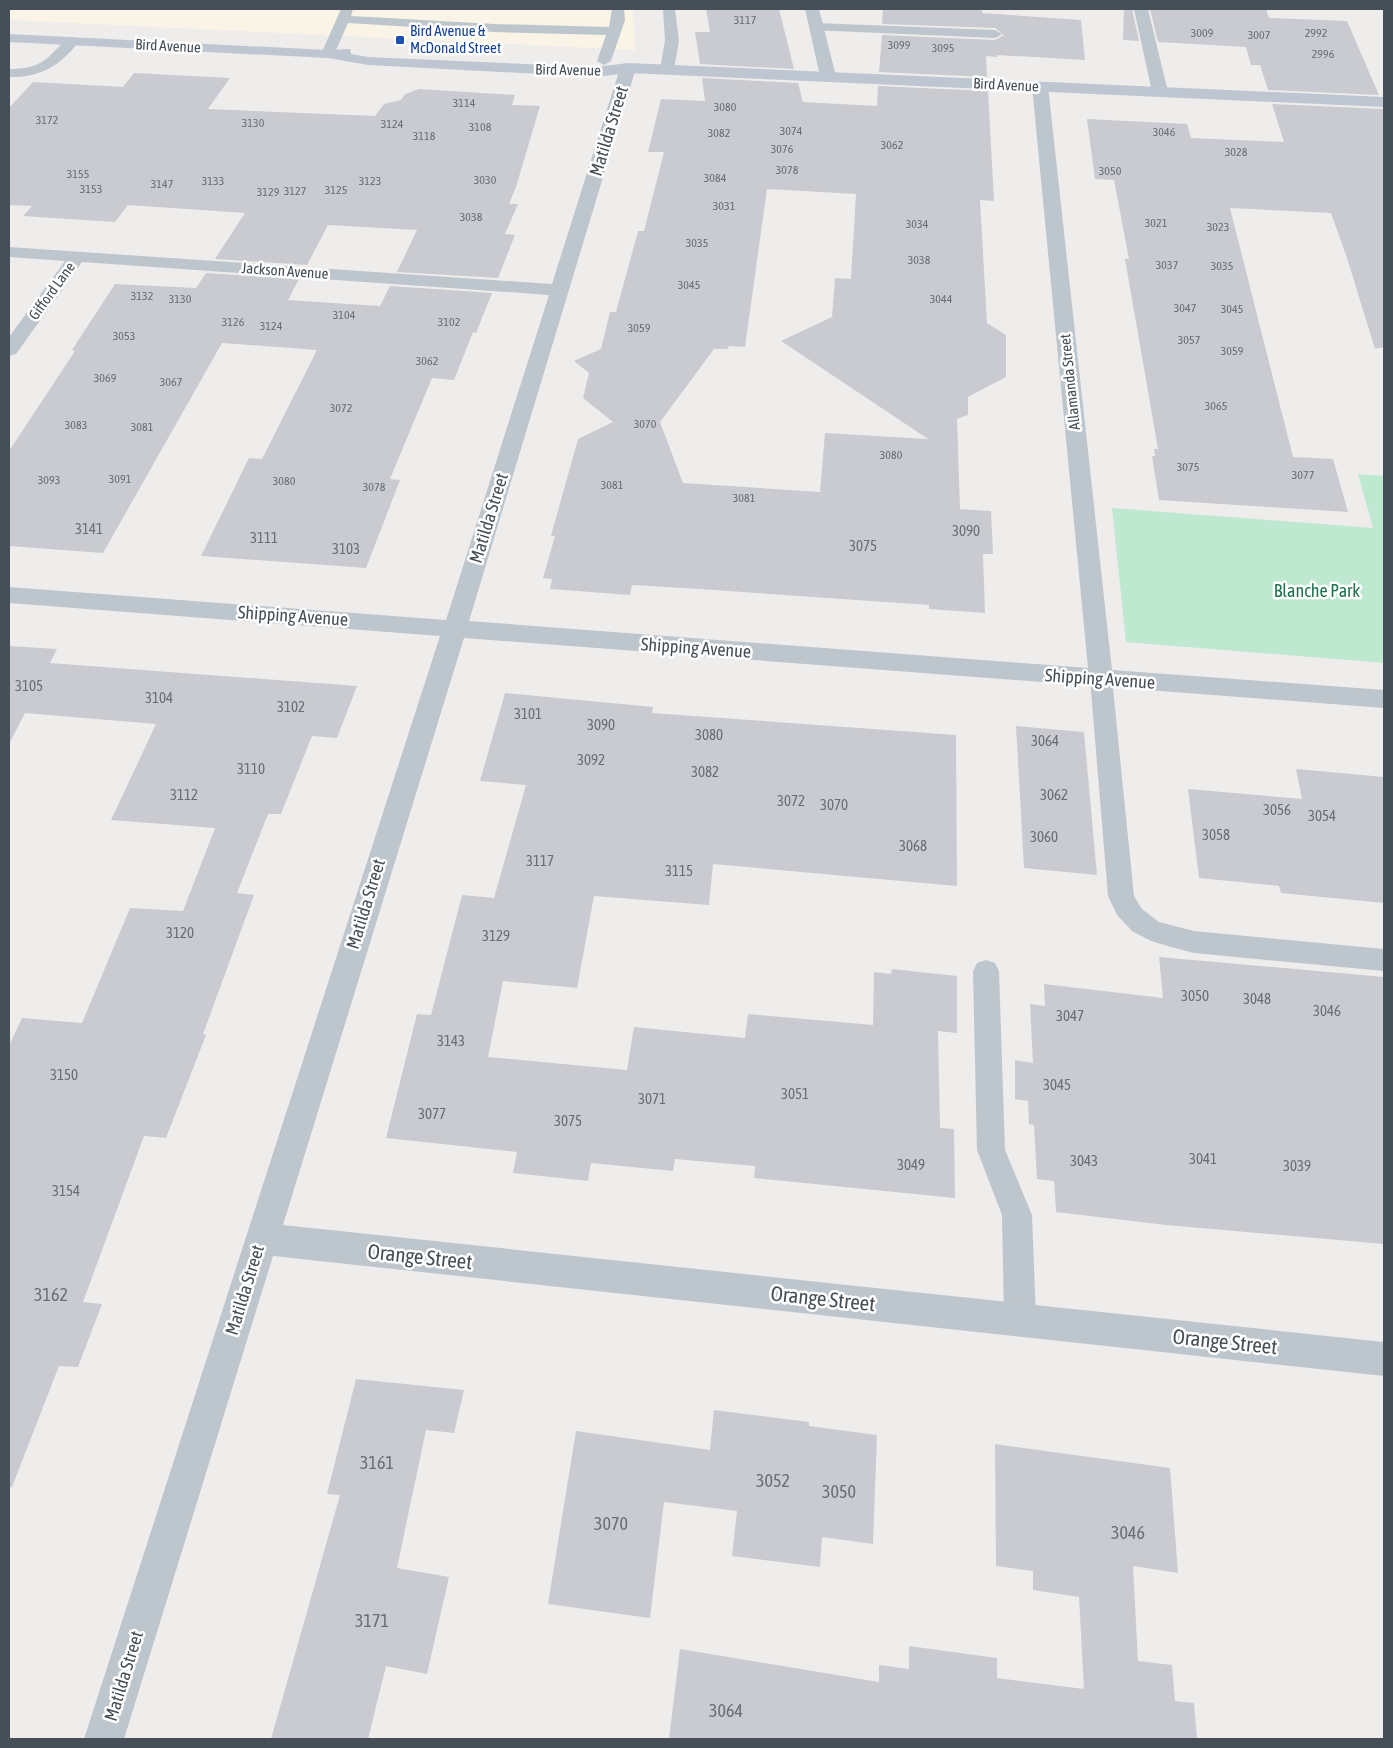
<svg xmlns="http://www.w3.org/2000/svg" width="1393" height="1748" viewBox="0 0 1393 1748" font-family="'Asap Condensed',sans-serif">
<rect width="100%" height="100%" fill="#efecec"/>
<path fill="#f9f4e6" d="M9,9H633L635,50L9,20Z"/>
<path fill="#bee9d0" d="M1358,474L1384,476V663L1126,642L1112,508L1373,528Z"/>
<path fill="#cacbd0" fill-rule="evenodd" d="M706,9H779L794,69L700,64L695,32H710Z
M883,9L982,10V13L1081,20L1085,60L997,55V57L986,56L987,77L879,72L882,35L995,40L1004,35L995,28L882,24Z
M1124,9H1132L1139,41L1123,40Z
M1150,9H1266L1269,18L1347,21L1379,95L1268,90L1260,65H1251L1246,47L1158,42Z
M134,73L230,78L208,109L375,116L384,104L401,100L405,94L419,89L515,95L512,105L540,106L516,187L509,204H518L505,234L515,235L498,278L397,272L417,230L328,225L307,265L215,259L245,213L128,205L115,222L23,216L32,206L9,205V108L33,82L123,87Z
M702,78L798,83L803,102L877,106L878,86L988,91L994,201L980,200L987,323L1006,335V377L968,397V415L957,419L960,509L991,511L993,554H983L985,613L929,609V605L699,589L632,585L630,595L550,589L552,579L543,578L555,536H551L578,439L613,422L583,398L589,373L574,361L601,349L610,312H616L638,231H644L664,152H648L661,99L705,101ZM767,189L856,194L851,279L835,278L832,317L781,341L928,439L825,433L820,492L683,483L660,422L714,349H728L729,346L745,347Z
M1272,104L1384,109V347L1375,349L1347,258L1331,213L1230,208L1293,457L1333,459L1348,512L1159,500L1152,456H1155L1154,449H1158L1125,259H1129L1114,180L1095,179L1087,119L1187,124L1191,138L1284,142Z
M206,273L299,279L288,300L380,306L390,286L492,293L476,333L473,332L454,380L432,378L390,479L400,480L366,568L201,556L249,458L262,459L317,350L222,343L103,553L9,546V451L75,351L72,350L115,284L196,288Z
M9,646L57,649L50,663L357,686L337,738L312,736L281,814H268L237,893L254,895L203,1034L206,1035L166,1138L144,1136L83,1302L102,1304L78,1367L59,1366L12,1487H9V1046L22,1018L82,1023L130,908L183,911L215,828L111,820L156,724L25,713L9,744Z
M505,693L653,707L652,713L956,735L957,886L713,864L709,905L594,896L577,988L503,981L488,1057L627,1070L634,1027L745,1038L748,1014L873,1025L874,972L891,974L892,969L957,976V1033L938,1031L940,1128L954,1129L955,1198L754,1178L755,1166L675,1159L673,1171L591,1163L588,1181L513,1173L517,1152L386,1138L417,1014L431,1015L462,895L494,898L526,785L480,781Z
M1016,726L1084,732L1097,875L1024,868Z
M1296,769L1384,777V903L1281,893L1279,886L1199,878L1188,789L1302,799Z
M1159,957L1384,977V1244L1166,1225L1056,1212L1054,1181L1037,1179L1034,1125L1029,1124L1028,1101L1015,1099V1060L1033,1063L1030,1004L1045,1006L1044,984L1163,998Z
M356,1379L464,1390L454,1433L426,1430L397,1568L449,1577L427,1674L386,1666L368,1739H271L340,1495L327,1494Z
M714,1410L809,1422V1426L877,1435L873,1544L822,1537L820,1567L732,1556L737,1511L664,1502L650,1618L548,1604L576,1431L710,1450Z
M995,1444L1170,1468L1178,1573L1133,1566L1138,1661L1172,1665L1175,1701L1194,1703L1197,1739H669L680,1649L879,1682V1665L909,1669V1646L997,1658V1678L1084,1689L1079,1597L1033,1590V1571L996,1566Z"/>
<g fill="none" stroke-linecap="round" stroke-linejoin="round">
<path fill="#bec6cd" fill-rule="evenodd" d="M341,9H353L351,16L494,24L609,27L612,9H624L625,20L611,61L604,65L597,61L606,35L494,32L348,23L333,57H323L321,54Z
M663,9H675L679,41L674,69L667,73L660,69L665,41Z
M816,23L995,30L1002,34L995,38L811,30L809,27L811,24Z
M72,37L79,41C61,66 39,78 9,77V69C41,69 46,60 67,38Z
M1101,671L1109,673L1112,679L1134,896L1142,909L1159,922L1194,931L1384,949V971L1194,953L1171,947L1151,941L1132,931L1117,915L1108,896L1090,679L1093,673Z
M986,960L995,963L999,971L1005,1150L1032,1215L1036,1319L1031,1330L1020,1335L1009,1330L1004,1319L1002,1215L977,1150L973,971L977,963Z"/>
<path fill="#bec6cd" fill-rule="evenodd" d="M805,9H819L836,76L833,79H823L820,76Z
M1134,9H1148L1168,92L1165,95H1155L1152,92Z
M628,63L633,65L636,68L469,621L1088,668L1032,86L1035,83H1045L1048,86L1112,670L1384,690V708L464,638L283,1225L1384,1342V1376L273,1256L124,1739H84L440,636L9,603V587L446,620L549,295L82,262L16,354L9,356V337L65,261L9,257V247L552,284L620,68L623,65Z"/>
<path fill="#bec7d1" fill-rule="evenodd" d="M9,34L328,50L350,49L351,54L368,57L596,67L628,63L1384,97V107L628,73L596,77L368,65L328,58L9,42Z"/>
</g>
<rect fill="#1a4fb4" stroke="#fff" stroke-width="2" x="395" y="35" width="10" height="10" rx="2.5"/>
<g text-anchor="middle" stroke-width="5" stroke-linejoin="round" paint-order="stroke">
<g font-size="12" fill="#676e75">
<text x="745" y="24">3117</text>
<text x="1202" y="37">3009</text>
<text x="1316" y="37">2992</text>
<text x="1259" y="39">3007</text>
<text x="899" y="49">3099</text>
<text x="943" y="52">3095</text>
<text x="1323" y="58">2996</text>
<text x="464" y="107">3114</text>
<text x="725" y="111">3080</text>
<text x="47" y="124">3172</text>
<text x="253" y="127">3130</text>
<text x="392" y="128">3124</text>
<text x="480" y="131">3108</text>
<text x="791" y="135">3074</text>
<text x="1164" y="136">3046</text>
<text x="719" y="137">3082</text>
<text x="424" y="140">3118</text>
<text x="892" y="149">3062</text>
<text x="782" y="153">3076</text>
<text x="1236" y="156">3028</text>
<text x="787" y="174">3078</text>
<text x="1110" y="175">3050</text>
<text x="78" y="178">3155</text>
<text x="715" y="182">3084</text>
<text x="485" y="184">3030</text>
<text x="213" y="185">3133</text>
<text x="370" y="185">3123</text>
<text x="162" y="188">3147</text>
<text x="91" y="193">3153</text>
<text x="336" y="194">3125</text>
<text x="295" y="195">3127</text>
<text x="268" y="196">3129</text>
<text x="724" y="210">3031</text>
<text x="471" y="221">3038</text>
<text x="1156" y="227">3021</text>
<text x="917" y="228">3034</text>
<text x="1218" y="231">3023</text>
<text x="697" y="247">3035</text>
<text x="919" y="264">3038</text>
<text x="1167" y="269">3037</text>
<text x="1222" y="270">3035</text>
<text x="689" y="289">3045</text>
<text x="142" y="300">3132</text>
<text x="180" y="303">3130</text>
<text x="941" y="303">3044</text>
<text x="1185" y="312">3047</text>
<text x="1232" y="313">3045</text>
<text x="344" y="319">3104</text>
<text x="233" y="326">3126</text>
<text x="449" y="326">3102</text>
<text x="271" y="330">3124</text>
<text x="639" y="332">3059</text>
<text x="124" y="340">3053</text>
<text x="1189" y="344">3057</text>
<text x="1232" y="355">3059</text>
<text x="427" y="365">3062</text>
<text x="105" y="382">3069</text>
<text x="171" y="386">3067</text>
<text x="1216" y="410">3065</text>
<text x="341" y="412">3072</text>
<text x="645" y="428">3070</text>
<text x="76" y="429">3083</text>
<text x="142" y="431">3081</text>
<text x="891" y="459">3080</text>
<text x="1188" y="471">3075</text>
<text x="1303" y="479">3077</text>
<text x="120" y="483">3091</text>
<text x="49" y="484">3093</text>
<text x="284" y="485">3080</text>
<text x="612" y="489">3081</text>
<text x="374" y="491">3078</text>
<text x="744" y="502">3081</text>
</g>
<g font-size="15" fill="#164399" stroke="#fff" text-anchor="start">
<text x="410" y="36">Bird Avenue &amp;<tspan x="410" dy="17">McDonald Street</tspan></text>
</g>
<g font-size="15" fill="#464f57" stroke="#fff">
<text transform="translate(168 46) rotate(3)" y="5">Bird Avenue</text>
<text transform="translate(568 70) rotate(1)" y="5">Bird Avenue</text>
<text transform="translate(1006 85) rotate(3)" y="5">Bird Avenue</text>
<text transform="translate(285 271) rotate(4)" y="5">Jackson Avenue</text>
<text transform="translate(52 291) rotate(-54)" y="5">Gifford Lane</text>
<text transform="translate(1070 382) rotate(-96)" y="5">Allamanda Street</text>
</g>
<g font-size="15" fill="#676e75">
<text x="89" y="534">3141</text>
<text x="966" y="536">3090</text>
<text x="264" y="543">3111</text>
<text x="863" y="551">3075</text>
<text x="346" y="554">3103</text>
<text x="29" y="691">3105</text>
<text x="159" y="703">3104</text>
<text x="291" y="712">3102</text>
<text x="528" y="719">3101</text>
<text x="601" y="730">3090</text>
<text x="709" y="740">3080</text>
<text x="1045" y="746">3064</text>
<text x="591" y="765">3092</text>
<text x="251" y="774">3110</text>
<text x="705" y="777">3082</text>
<text x="184" y="800">3112</text>
<text x="1054" y="800">3062</text>
<text x="791" y="806">3072</text>
<text x="834" y="810">3070</text>
<text x="1277" y="815">3056</text>
<text x="1322" y="821">3054</text>
<text x="1216" y="840">3058</text>
<text x="1044" y="842">3060</text>
<text x="913" y="851">3068</text>
<text x="540" y="866">3117</text>
<text x="679" y="876">3115</text>
<text x="180" y="938">3120</text>
<text x="496" y="941">3129</text>
<text x="1195" y="1001">3050</text>
<text x="1257" y="1004">3048</text>
<text x="1327" y="1016">3046</text>
<text x="1070" y="1021">3047</text>
<text x="451" y="1046">3143</text>
<text x="64" y="1080">3150</text>
<text x="1057" y="1090">3045</text>
<text x="795" y="1099">3051</text>
<text x="652" y="1104">3071</text>
<text x="432" y="1119">3077</text>
<text x="568" y="1126">3075</text>
<text x="1203" y="1164">3041</text>
<text x="1084" y="1166">3043</text>
<text x="911" y="1170">3049</text>
<text x="1297" y="1171">3039</text>
<text x="66" y="1196">3154</text>
</g>
<g font-size="18" fill="#464f57" stroke="#fff">
<text transform="translate(609 131) rotate(-73)" y="6">Matilda Street</text>
<text transform="translate(489 518) rotate(-73)" y="6">Matilda Street</text>
<text transform="translate(293 616) rotate(4)" y="6">Shipping Avenue</text>
<text transform="translate(696 648) rotate(4)" y="6">Shipping Avenue</text>
<text transform="translate(1100 679) rotate(4)" y="6">Shipping Avenue</text>
<text transform="translate(366 904) rotate(-73)" y="6">Matilda Street</text>
<text transform="translate(245 1290) rotate(-73)" y="6">Matilda Street</text>
<text transform="translate(124 1676) rotate(-73)" y="6">Matilda Street</text>
</g>
<g font-size="18" fill="#20704b" stroke="#fff">
<text x="1317" y="597">Blanche Park</text>
</g>
<g font-size="18" fill="#676e75">
<text x="51" y="1301">3162</text>
<text x="377" y="1469">3161</text>
<text x="773" y="1487">3052</text>
<text x="839" y="1498">3050</text>
<text x="611" y="1530">3070</text>
<text x="1128" y="1539">3046</text>
<text x="372" y="1627">3171</text>
<text x="726" y="1717">3064</text>
</g>
<g font-size="21" fill="#464f57" stroke="#fff">
<text transform="translate(420 1257) rotate(6)" y="7">Orange Street</text>
<text transform="translate(823 1299) rotate(6)" y="7">Orange Street</text>
<text transform="translate(1225 1342) rotate(6)" y="7">Orange Street</text>
</g>
</g>
<rect width="1393" height="1748" fill="none" stroke="#464f57" stroke-width="20"/>
</svg>
